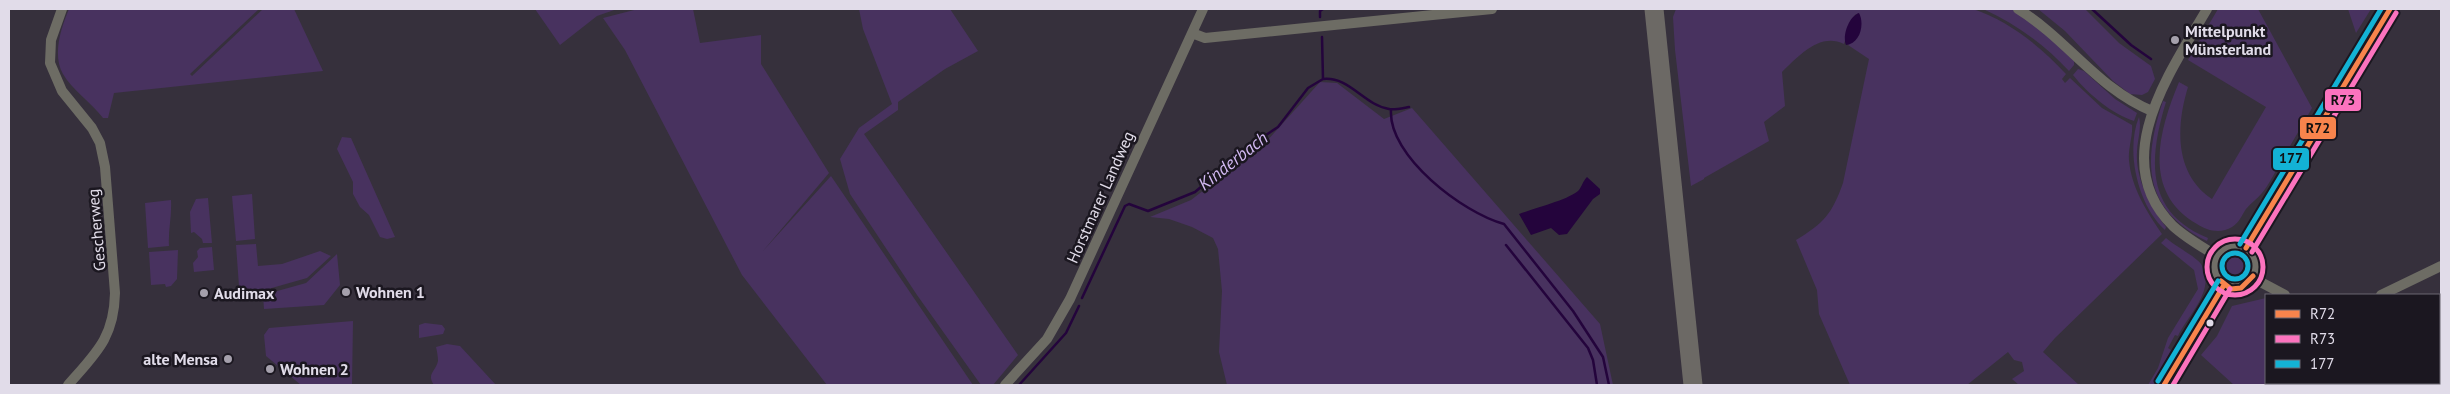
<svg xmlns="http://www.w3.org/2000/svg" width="2450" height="394" viewBox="0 0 2450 394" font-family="'PT Sans',sans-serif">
<rect width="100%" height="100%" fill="#36303c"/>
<path fill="#48325f" d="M69,9H259L190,74L192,76L263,9H294L323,71L114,93L108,118H103C92,103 71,89 63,74C52,55 61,28 69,9Z
M535,9H617L597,16L560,45Z
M638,9H693L700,43L761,35V64L829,173L763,251L831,176L973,385H827L742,275L625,50L603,18Z
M859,9H950L978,51L945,69L898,102V110L864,134L1018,355L993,385H981L917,295L850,194L840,159L859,128L892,104L863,29Z
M1676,9H1973C2009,21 2040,46 2066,74L2062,79L2065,83L2070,78L2102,108L2132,125C2133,136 2128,148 2129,160C2131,187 2147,212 2162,234L2055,338L2043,352L2079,385H2019L2012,379L2024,371L2022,362L2014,360L2008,352L1967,385H1850L1819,314L1817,290L1796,240C1824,223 1832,214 1843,183L1869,59L1848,45L1859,35L1860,15L1856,14L1851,20L1844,44C1819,32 1798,57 1782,72L1785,106L1764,122L1769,141L1704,178V174V179L1691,186L1675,50L1673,17Z
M1983,9C1991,9 2003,7 2011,9C2031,16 2058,46 2074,61V65L2069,71C2044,44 2016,24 1983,9Z
M2038,9H2085L2119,43L2151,66L2155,79L2148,92L2142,95L2130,94L2113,81L2065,31Z
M2218,9H2258L2312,108C2301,128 2289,147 2278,167C2273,176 2268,186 2262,193C2257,199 2251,203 2246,209C2242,215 2239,223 2232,227C2221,234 2207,231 2197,224C2141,192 2159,130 2179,82L2188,87C2176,126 2174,174 2212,199L2266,107L2188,60Z
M2348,9H2371L2356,33Z
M2078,69L2084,71L2115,99L2137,113L2134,121C2112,114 2088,94 2073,75Z
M1320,82L1337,83L1384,119L1412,108L1600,324L1613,385H1227L1219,352L1222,291L1218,249L1213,238L1192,227L1169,219L1150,217L1191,200L1265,143Z
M2163,101L2166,102C2149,158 2144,212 2208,238L2207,241C2142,209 2143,161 2163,101Z
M2139,117C2142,129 2137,141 2137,152C2135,178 2151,208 2166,227L2165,230C2138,206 2125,151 2139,117Z
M342,137L351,138L395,237L387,239L380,237L369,215L360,207L353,194V182L337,149Z
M252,194L255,239L236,241L232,196Z
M208,198L212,243H203L202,239L194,232L191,233L190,212L196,199Z
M171,200C172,217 168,230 169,246L148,248L145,203Z
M2166,238C2175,246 2195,256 2201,264C2217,289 2188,315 2178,336L2175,335L2168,348L2171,350L2154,385H2148L2158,368L2168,338L2198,289L2194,270L2161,243Z
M256,244L258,266L282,264L320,251L331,256L307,278L247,295L239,286L236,245Z
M212,247L214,270L194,272L193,263L198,257L197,251L200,248Z
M2235,249L2247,254C2257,266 2251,282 2235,284L2223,279L2217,268C2218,257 2224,250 2235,249Z
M178,250L177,279L171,286L166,287L165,284L151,285L149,252Z
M337,254L340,285L324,305L264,309L263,295L306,283Z
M2266,298V383H2323L2324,385H2234L2201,355L2217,336L2232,306Z
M353,321L352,385H301L266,356L264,335L269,328Z
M425,323L442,325L445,329L443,334L419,338V325Z
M447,344L460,346L496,385H434C426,374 436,371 438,361C438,357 437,351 436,347Z"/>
<path fill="#24043c" d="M1859,13C1865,24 1860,44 1846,45C1842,36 1849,16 1859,13Z
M1587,177L1600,189V194L1593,199L1567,234L1559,235L1551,228L1531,235L1519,214C1532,209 1571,199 1579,190C1582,186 1583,181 1587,177Z"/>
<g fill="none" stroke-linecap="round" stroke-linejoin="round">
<path stroke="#24043c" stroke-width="2.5" d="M2092,9L2131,45L2151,59
M1320,17V11L1323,9
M1323,79C1349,76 1364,105 1389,109C1395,110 1403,108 1409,107
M1391,110C1388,156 1463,213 1504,224L1573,311L1603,357L1609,385
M1506,245L1588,348L1593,360L1597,385
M1082,298L1125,206L1129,204L1148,211L1195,192L1248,147L1278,127L1308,88L1323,79L1322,37
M1019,385L1066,333L1079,306"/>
<path stroke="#6d6c64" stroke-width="10" d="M62,9L51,40L50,63L62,91L92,128L100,143L105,167L115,293C114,338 96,353 68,385
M2018,9C2067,39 2098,89 2152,111
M2207,9C2171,71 2106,160 2173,226C2186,238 2202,247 2217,256
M1192,33L1205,38L1492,9
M2253,278L2285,295
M2381,295L2441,266
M1005,385L1047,339L1070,299L1203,9"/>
<path stroke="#706e67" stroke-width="14" d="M2214 267a21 21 0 1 1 42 0a21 21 0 1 1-42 0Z
M2246,248L2390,9
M2164,385L2224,285"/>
<path stroke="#6c6965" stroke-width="19" d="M1654,9L1693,385"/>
<g stroke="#1b1720" stroke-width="9">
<path id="bus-1" d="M2246,248L2390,9
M2221,281L2231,289L2241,288L2253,276
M2164,385L2224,285"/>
</g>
<g stroke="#1b1720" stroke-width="9">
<path id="bus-2" d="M2207 267a28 28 0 1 1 56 0a28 28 0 1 1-56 0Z
M2252,252L2396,13
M2173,385L2230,289"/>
</g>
<g stroke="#1b1720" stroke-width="9">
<path id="bus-3" d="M2240,244L2381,9
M2222 266a13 13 0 1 1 26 0a13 13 0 1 1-26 0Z
M2158,381L2218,281"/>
</g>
<use href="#bus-1" stroke="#f8844c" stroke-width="5"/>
<use href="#bus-2" stroke="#fc73be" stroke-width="5"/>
<use href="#bus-3" stroke="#13b2d5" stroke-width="5"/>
</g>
<g fill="#a5a0ac" stroke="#1b1720" stroke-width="2">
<circle cx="2175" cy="40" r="5"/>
<circle cx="346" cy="292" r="5"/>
<circle cx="204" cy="293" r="5"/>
<circle cx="228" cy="359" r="5"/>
<circle cx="270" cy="369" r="5"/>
</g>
<circle fill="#e1dce9" stroke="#1b1720" stroke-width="2" cx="2210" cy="323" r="4.5"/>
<g text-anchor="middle" stroke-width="5" stroke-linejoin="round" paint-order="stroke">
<g font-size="16" font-weight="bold" fill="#e1dce9" stroke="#1b1720" text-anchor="start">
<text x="2185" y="37">Mittelpunkt<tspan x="2185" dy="18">Münsterland</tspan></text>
<text x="356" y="298">Wohnen 1</text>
<text x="214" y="299">Audimax</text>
<text x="218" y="365" text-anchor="end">alte Mensa</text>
<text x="280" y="375">Wohnen 2</text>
</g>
<g font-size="16" fill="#e1dce9" stroke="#1b1720">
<text transform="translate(1100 197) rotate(-66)" y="6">Horstmarer Landweg</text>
<text transform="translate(96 230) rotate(-95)" y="6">Gescherweg</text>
</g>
<g font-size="18" font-style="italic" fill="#d3b9f3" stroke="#1b1720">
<text transform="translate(1233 161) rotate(-38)" y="6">Kinderbach</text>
</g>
</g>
<g stroke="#1b1720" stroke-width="2">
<rect x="2324" y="88" width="38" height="24" rx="5" fill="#fc73be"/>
<rect x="2299" y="116" width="38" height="24" rx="5" fill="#f8844c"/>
<rect x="2272" y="147" width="38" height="24" rx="5" fill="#13b2d5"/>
</g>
<g font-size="14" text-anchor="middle" font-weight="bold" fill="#111">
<text x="2343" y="105">R73</text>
<text x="2318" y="133">R72</text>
<text x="2291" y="163">177</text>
</g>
<rect width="2450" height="394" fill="none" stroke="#e1dce9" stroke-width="20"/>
<rect x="2265" y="294" width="175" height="90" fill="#1b1720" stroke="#6a6670"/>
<rect x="2275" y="310" width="25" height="8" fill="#f8844c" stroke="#6a6670"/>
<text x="2310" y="319" font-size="15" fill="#e1dce9">R72</text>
<rect x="2275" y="335" width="25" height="8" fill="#fc73be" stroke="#6a6670"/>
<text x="2310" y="344" font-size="15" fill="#e1dce9">R73</text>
<rect x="2275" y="360" width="25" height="8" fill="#13b2d5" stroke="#6a6670"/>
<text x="2310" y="369" font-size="15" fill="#e1dce9">177</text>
</svg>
